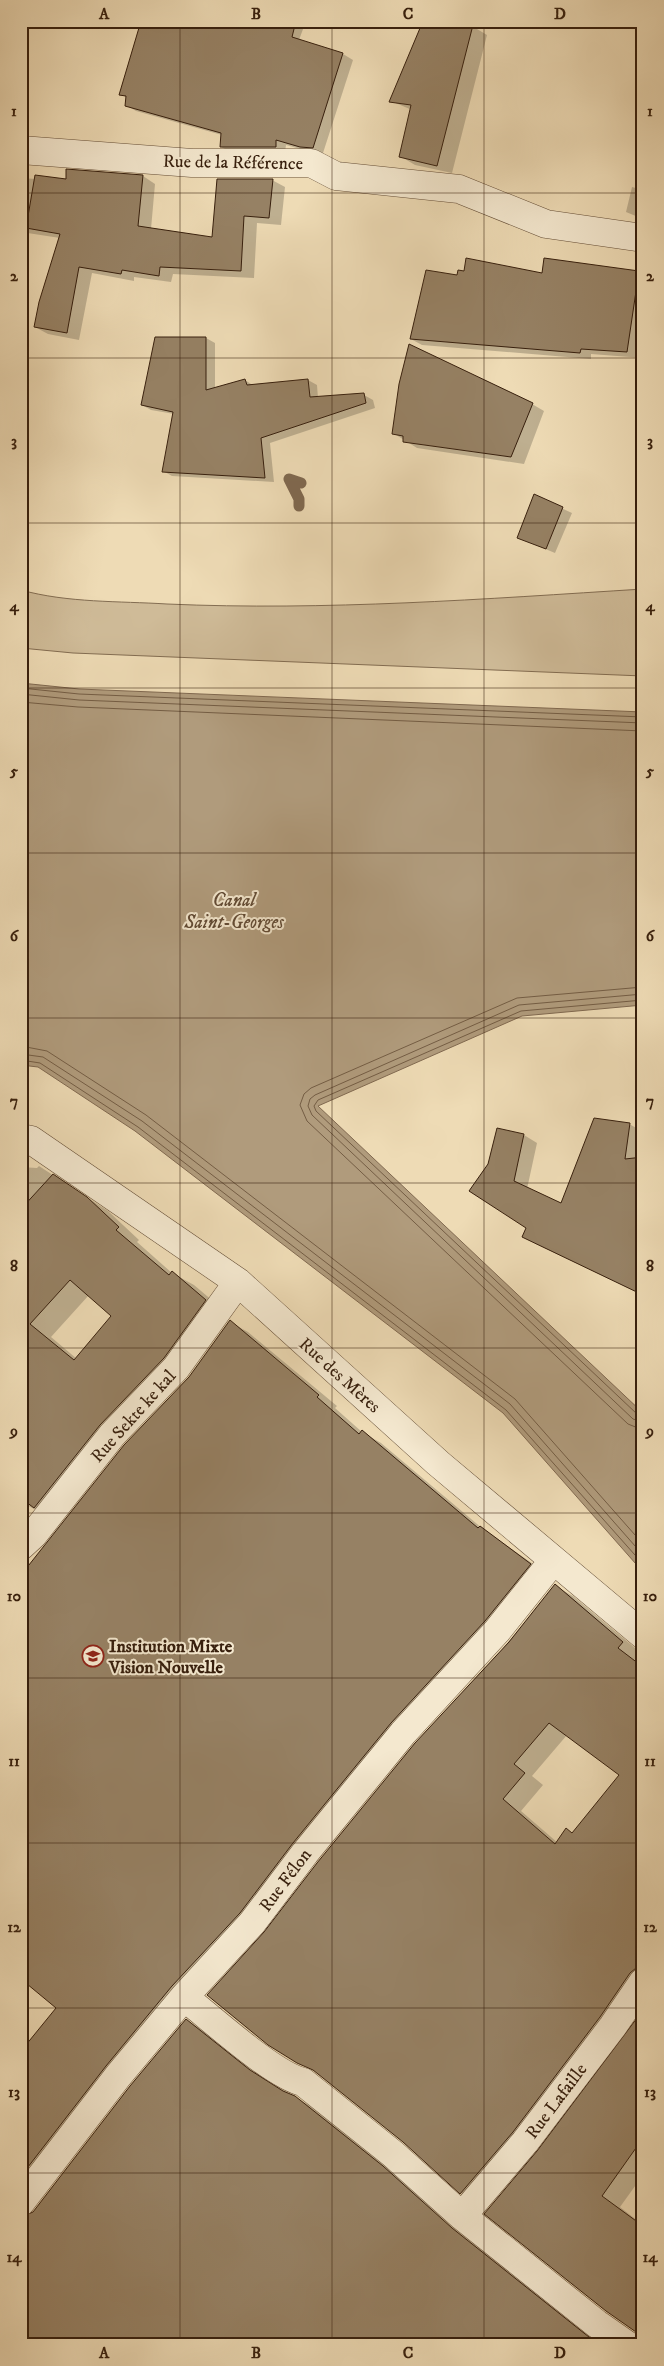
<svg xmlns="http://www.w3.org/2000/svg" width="664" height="2366" viewBox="0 0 664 2366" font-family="'IM FELL DW Pica',serif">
<rect width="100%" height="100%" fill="#eedbb5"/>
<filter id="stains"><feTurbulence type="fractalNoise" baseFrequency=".004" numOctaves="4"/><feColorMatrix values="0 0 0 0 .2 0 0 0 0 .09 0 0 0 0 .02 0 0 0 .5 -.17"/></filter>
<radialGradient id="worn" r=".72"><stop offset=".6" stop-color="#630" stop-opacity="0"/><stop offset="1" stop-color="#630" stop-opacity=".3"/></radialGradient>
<path fill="#cfbb98" stroke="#836d52" d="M643,589V676L73,653L21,648V590C68,603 119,601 167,604C326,611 484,599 643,589Z"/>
<path fill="#b09b7c" stroke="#806950" d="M21,683L79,689L643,712V1005L522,1016L318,1106L643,1413V1572L503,1413L135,1131L38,1067L21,1065Z"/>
<path fill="#0003" fill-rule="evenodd" d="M143,21H306L299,40L343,54L353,60L323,153L311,152L286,145L285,152H231L221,147L222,135L136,111L126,105L127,98L121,94Z
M472,26L487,35L452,173L415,165L400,156L412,110L391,101Z
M143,176L155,184L151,229L213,239L272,180L285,187L281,225L257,223L254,278L173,274L171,282L134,277V281L92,273L79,340L48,334L35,327L60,238L21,232V178L67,181Z
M632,187L643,190V219L626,212Z
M545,259L643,273V358L591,354V359L422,345L411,339L458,276L543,275Z
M206,338L215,343V389L245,380L254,386L308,380L317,385L318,398L364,395L373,400L375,408L270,443L274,482L172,476L163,471L174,414L151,410L142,405L156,339Z
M532,404L544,411L524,464L417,448L393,433Z
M535,496L572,513L555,553L519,538Z
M629,1124L642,1131L639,1158H643V1300L635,1296L637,1292L536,1244L527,1228L471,1191L524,1135L537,1143L527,1189L562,1205Z
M39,1166L108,1211L139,1240L137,1242L172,1273L194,1285L227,1313L36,1510L21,1502V1167L37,1168ZM89,1295L113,1316L77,1359L51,1337Z
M230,1322L248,1332L337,1406L335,1408L362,1432L381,1443L483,1529L549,1575L24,2211L25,2218L34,2212L186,2020L205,2031L269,2082L314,2108L402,2178L471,2240L601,2345H21V2052L58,2008L190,1378Z
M555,1586L573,1596L641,1653L636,1659L643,1665V1992L480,2203L461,2193L404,2141L317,2073L298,2062L265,1933ZM567,1735L621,1774L573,1834L558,1843L521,1811L543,1785L532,1776Z
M643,2012V2175L620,2207L643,2225V2340L538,2152Z"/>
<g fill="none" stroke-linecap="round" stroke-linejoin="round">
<path stroke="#745d44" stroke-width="1" d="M21,688L79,694L643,717
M21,694L79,700L643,723
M21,702L78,707L643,731
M643,987L517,998L311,1088L304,1094L300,1105L307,1121L628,1424L643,1430
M643,994L519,1005L315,1095L310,1099L308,1106L312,1115L633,1419L643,1422
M643,1000L521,1011L318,1100L314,1106L316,1111L637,1414L643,1416
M21,1046L47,1051L146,1115L515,1399L643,1544
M21,1054L43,1057L142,1121L510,1404L643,1555
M21,1060L40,1063L138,1127L506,1410L643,1564"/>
<path stroke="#806950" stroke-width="11" d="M299,506V499L289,479L301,483"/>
</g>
<path fill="#968164" stroke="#371f0d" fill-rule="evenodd" d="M141,21H296L292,37L343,53L313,148L300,147L276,140V147H220L221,133L125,106L126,96L119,95Z
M423,21H474L437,166L399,157L411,105L389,102Z
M66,169L143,175L138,226L212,237L217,179H273L269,218L244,216L241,271L160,267L159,276L122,270L121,274L79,267L67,333L34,327L39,302L60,234L26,228L35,175L66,179Z
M466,258L542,273L544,258L639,271L627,352L581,349L580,353L410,339L426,270L457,275L458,270L464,271Z
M155,337H206V390L245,379L247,385L308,379L310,397L364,393L366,403L261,438L265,478L162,472L173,412L141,405Z
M409,344L533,403L511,457L403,442V436L392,434L399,384Z
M534,494L563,507L546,549L517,538Z
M594,1118L630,1123L625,1159L643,1157V1295L522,1237L526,1228L469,1191L488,1164L497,1128L524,1134L514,1181L561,1203Z
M53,1174L87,1197L119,1227L116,1230L169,1275L172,1271L206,1300L164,1358L100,1425L34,1508L21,1498V1209ZM70,1280L111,1316L74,1360L30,1324Z
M230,1320L319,1395L317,1397L359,1434L362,1430L478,1528L480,1526L531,1564L485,1621L391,1723L293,1843L240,1913L172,1986L106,2066L21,2176V2051L56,2008L21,1979V1575L124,1445L189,1377Z
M555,1584L623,1642L618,1648L643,1667V1967L636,1968L630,1973L600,2017L513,2132L460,2194L403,2142L313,2070L297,2063L268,2045L207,1995L264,1932L317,1863L415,1743L509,1642ZM549,1723L619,1775L572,1833L566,1828L555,1844L503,1799L525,1773L514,1764Z
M643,2010V2138L602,2196L643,2226L642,2345L641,2338L636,2332L606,2311L484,2214L537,2151Z
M186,2019L250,2070L283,2091L295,2096L383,2166L452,2228L599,2345H21V2217L33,2212L130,2086Z"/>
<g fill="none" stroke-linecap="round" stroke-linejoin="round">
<g stroke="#654e37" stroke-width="29">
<path id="street" d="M21,150L192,163H311L336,176L459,189L546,224L643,238
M21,1138L31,1140L238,1282L438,1463L643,1635
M21,1546L33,1535L112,1435L176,1368L238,1282
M184,1997C211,2018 273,2075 303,2082L393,2154L462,2216L597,2324L627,2345
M21,2202L118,2076L184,1997L252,1923L305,1853L403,1733L497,1631L553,1561
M462,2216L525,2142L613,2026L643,1982"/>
</g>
<use href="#street" stroke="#f4e8cf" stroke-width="28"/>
</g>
<path fill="none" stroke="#371f0d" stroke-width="1" stroke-opacity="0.55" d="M180,21V2345M332,21V2345M484,21V2345M21,193H643M21,358H643M21,523H643M21,688H643M21,853H643M21,1018H643M21,1183H643M21,1348H643M21,1513H643M21,1678H643M21,1843H643M21,2008H643M21,2173H643"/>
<defs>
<g id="school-ring" transform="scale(1.125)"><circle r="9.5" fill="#f4e8cf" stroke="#8f2418" stroke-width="1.5"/><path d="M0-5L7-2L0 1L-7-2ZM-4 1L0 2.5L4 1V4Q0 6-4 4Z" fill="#8f2418"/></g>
</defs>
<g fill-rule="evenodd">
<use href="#school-ring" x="93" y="1656"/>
</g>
<g text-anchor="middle" stroke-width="4" stroke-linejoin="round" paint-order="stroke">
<g font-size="18" fill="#371f0d" stroke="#f4e8cf">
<text transform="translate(233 162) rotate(1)" y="6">Rue de la Référence</text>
<text transform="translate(340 1375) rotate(42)" y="6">Rue des Mères</text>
<text transform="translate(133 1416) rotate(-48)" y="6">Rue Sekte ke kal</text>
<text transform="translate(285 1880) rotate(-53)" y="6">Rue Félon</text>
<text transform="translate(556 2101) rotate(-53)" y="6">Rue Lafaille</text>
</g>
<g font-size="18" font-weight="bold" fill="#371f0d" stroke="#f4e8cf" text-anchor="start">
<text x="109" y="1652">Institution Mixte<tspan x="109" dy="21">Vision Nouvelle</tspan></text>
</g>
<g font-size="19" font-style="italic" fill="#614a34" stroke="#f4e8cf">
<text x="234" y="906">Canal<tspan x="234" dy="22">Saint-Georges</tspan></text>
</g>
</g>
<rect width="664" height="2366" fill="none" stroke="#eedbb5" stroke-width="55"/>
<rect x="28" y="28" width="608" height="2310" fill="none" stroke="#371f0d" stroke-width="2"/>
<g font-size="16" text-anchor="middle" font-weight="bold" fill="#371f0d">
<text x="104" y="19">A</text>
<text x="256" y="19">B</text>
<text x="408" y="19">C</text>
<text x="560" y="19">D</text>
<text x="14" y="116">1</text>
<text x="650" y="116">1</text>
<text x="14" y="281">2</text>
<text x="650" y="281">2</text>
<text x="14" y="446">3</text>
<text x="650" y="446">3</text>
<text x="14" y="611">4</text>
<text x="650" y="611">4</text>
<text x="14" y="776">5</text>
<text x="650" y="776">5</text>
<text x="14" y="941">6</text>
<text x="650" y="941">6</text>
<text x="14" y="1106">7</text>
<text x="650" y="1106">7</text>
<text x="14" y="1271">8</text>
<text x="650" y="1271">8</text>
<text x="14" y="1436">9</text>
<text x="650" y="1436">9</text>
<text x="14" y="1601">10</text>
<text x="650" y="1601">10</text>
<text x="14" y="1766">11</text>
<text x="650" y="1766">11</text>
<text x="14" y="1932">12</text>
<text x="650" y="1932">12</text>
<text x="14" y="2097">13</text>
<text x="650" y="2097">13</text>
<text x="14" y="2262">14</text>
<text x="650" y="2262">14</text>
<text x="104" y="2358">A</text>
<text x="256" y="2358">B</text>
<text x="408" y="2358">C</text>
<text x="560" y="2358">D</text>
</g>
<rect width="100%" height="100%" filter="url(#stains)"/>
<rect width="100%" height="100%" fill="url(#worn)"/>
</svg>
